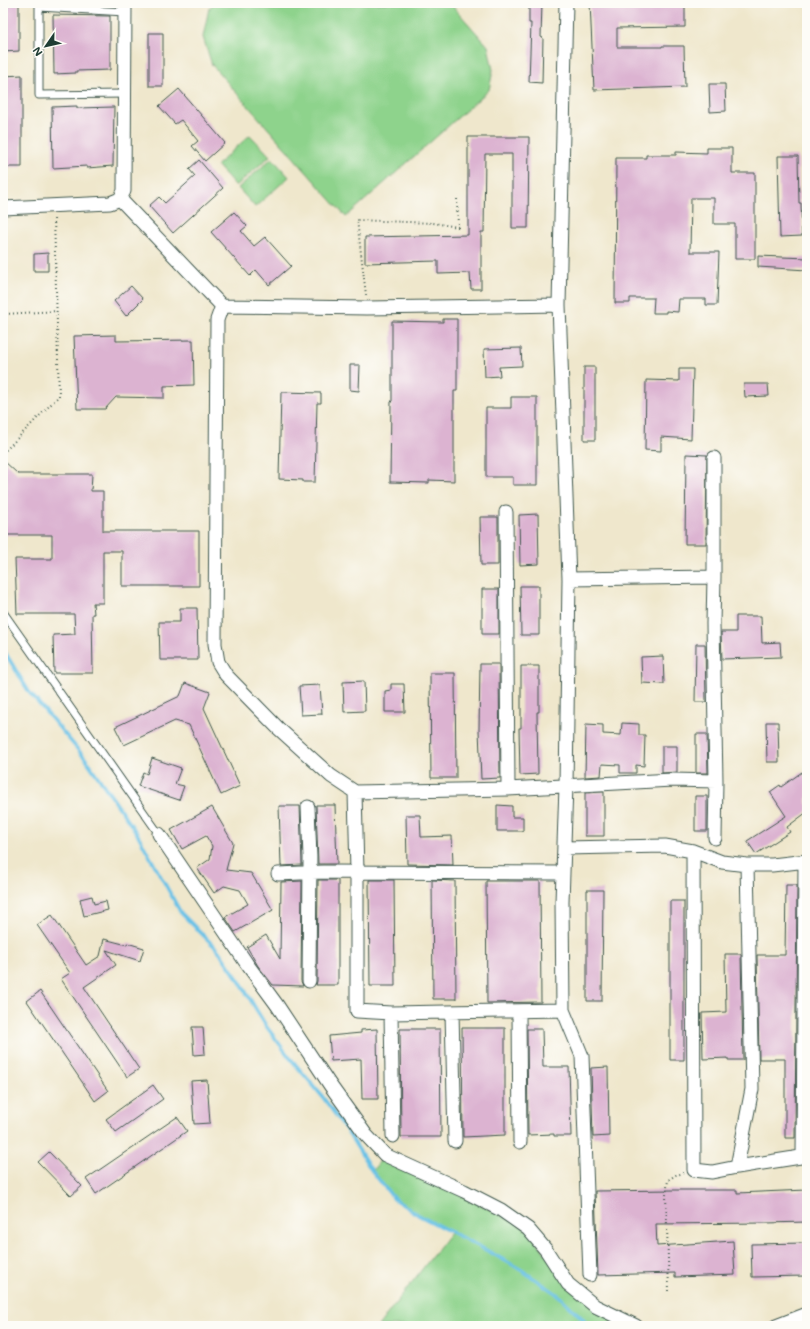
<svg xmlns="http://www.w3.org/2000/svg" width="810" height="1329" viewBox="0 0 810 1329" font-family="Mali,sans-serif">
<rect width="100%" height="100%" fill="#fdfcf7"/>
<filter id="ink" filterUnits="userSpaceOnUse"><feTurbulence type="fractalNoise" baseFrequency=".025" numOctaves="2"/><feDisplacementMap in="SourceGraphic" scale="8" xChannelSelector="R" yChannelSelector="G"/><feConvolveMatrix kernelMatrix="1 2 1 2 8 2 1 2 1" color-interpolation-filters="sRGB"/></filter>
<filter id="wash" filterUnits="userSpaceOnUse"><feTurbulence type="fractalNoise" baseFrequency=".012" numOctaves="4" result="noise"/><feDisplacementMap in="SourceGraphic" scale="16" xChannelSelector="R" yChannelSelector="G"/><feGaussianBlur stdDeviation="0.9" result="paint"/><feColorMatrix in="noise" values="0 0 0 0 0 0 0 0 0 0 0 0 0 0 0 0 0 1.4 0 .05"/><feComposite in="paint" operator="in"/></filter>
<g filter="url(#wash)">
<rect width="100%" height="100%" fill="#efe7cc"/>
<path fill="#8ed38c" stroke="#568860" d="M215,3H450L488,46L493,70L489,90L346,217L212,65L203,37L209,8Z
M250,135L270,156L236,186L217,165Z
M272,158L289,177L255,207L238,188Z
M385,1155L528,1229L568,1285L636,1326H378L451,1232L420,1216L394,1199L372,1171Z"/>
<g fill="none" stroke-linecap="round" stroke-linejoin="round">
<path stroke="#6ac2e7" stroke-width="3.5" d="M3,649L29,692L85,758L138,835L181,913L218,950L240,982L266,1026L290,1058L322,1096L347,1131L372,1171L394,1199L420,1216L486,1250L520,1269L557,1294L583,1319L587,1326"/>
</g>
<g id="blocks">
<path fill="#dcb3d1" d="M19,3V51L3,52V4Z
M529,3H542L541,37L543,38L542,83L529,82L531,23H529Z
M590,3H685V27L617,28V47H662V46H684L685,87L594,90Z
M53,15L110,16V70L76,71V73L54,74Z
M149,33H163V86H149Z
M22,75V167H3V76Z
M709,84H725L726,111L710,112Z
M179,89L225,143L205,161L192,146L198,141L181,120L175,124L159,106Z
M77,106V108L114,107L113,166L87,168V166L53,168L52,107Z
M468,137H529L528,228H512V154H485L484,232H481V289H471L470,273L438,274V261L365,263V237L468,235Z
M707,148H732V173H755V259H735V224H714V198H691L690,252H719L717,305H706V299H679L678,312L666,311V313H653L654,298H630V303H615L616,158H646V155H676V152L707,153Z
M778,156H798L799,203H801L802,236L780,237Z
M199,160L223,188L173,233L149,206L159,197L165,203L195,176L189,169Z
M234,212L247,226L241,231L254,246L265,237L291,266L269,285L256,270L250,276L211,232Z
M48,253V271H34V254Z
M758,256L807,258V270L758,267Z
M131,286L143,299L126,316L114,301Z
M443,319H457V391H454V481L429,480V483L390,482L391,402L392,401V321L443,322Z
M116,335V341L193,340L194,385L164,386V398L116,397L105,409H77L74,336Z
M521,348L522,366L499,367L500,376L485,377L484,349Z
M350,365H360L359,391L350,390Z
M584,367H595V440H584Z
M679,369H693L691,439L661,437V451L645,450L646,380L679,381Z
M744,384H768L769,396L745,397Z
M281,392L321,393V403H317L315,482H303V480L279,479Z
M511,397H537V485H513V477H486V408H511Z
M686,454L707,455L706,544H685Z
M3,460L18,474H92L91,491H103V531H199V586H122V551H103V603H93L94,614H92L93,673H54L53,635L75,634L74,614H17L15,559H52V535H3Z
M538,514L539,564L520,565L519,515Z
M480,517H498V565H481Z
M520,586H539V635H521Z
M482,589H499V634H482Z
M180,608H197L198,660H160L159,622H180Z
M736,616H761L762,643L780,642L781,657L722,659L721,632H736Z
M696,644H705L706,702H695Z
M663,656L664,684L642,683L641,657Z
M480,664H499L500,778L481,779L479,730Z
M521,666H539V712H537L538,774L520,775L519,728H521Z
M430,673H455L456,778H431Z
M364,681L365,711L344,712L343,682Z
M185,683L210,692L204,708L240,786L221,795L189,725L175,721L124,745L115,727L180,696Z
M391,684H404L405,712H385V691L391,690Z
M320,685L322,714L301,715L299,686Z
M766,722H778L779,762H767Z
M622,723L639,724V735H645L644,766L636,765V773H620V765L602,764L601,776L585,777L586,724L603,725V734L621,735Z
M696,734H707L708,773H696Z
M662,746H677V772L662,773Z
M152,758L181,768L175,784L184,786L179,800L138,786L143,772L147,774Z
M802,772L807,778V812L787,827L790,832L756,854L747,841L786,816L770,792L780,785L781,787Z
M604,792V836H585V793Z
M695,796H707V831H695Z
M316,805H335L337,864H318Z
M497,805L512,806V817H523V831H497Z
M279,806H300L302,865L281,866Z
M212,807L233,843L226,870L251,873L273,910L235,932L225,917L248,904L240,890L224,886L214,893L197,868L210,859L212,846L206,836L182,849L171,830Z
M406,815H420L421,837L452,836L453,865L407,864Z
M318,880H338V985H316L317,981Z
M369,880H394L395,986H370Z
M432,880L455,881L456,999H433Z
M302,881L301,981L303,986L273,985L258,966L247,947L266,935L280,959L281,882Z
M486,881H540L541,1002L487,1003Z
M786,885H797L795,1138H785V1059H759L757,955H785Z
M587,890H603L602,1001H587Z
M92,896L94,904L106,901L108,910L84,916L80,899Z
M670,901H684V1060H670Z
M52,915L86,965L100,956L104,939L127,945V943L144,948L140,961L106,950L116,965L84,987L139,1069L127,1077L61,979L70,973L37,925Z
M725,954H741L743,1060H728V1058L703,1059L702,1013L726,1012Z
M40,991L108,1091L95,1101L27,1001Z
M192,1027H203L205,1054L194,1055Z
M462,1028H505V1135L463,1137Z
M377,1029L378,1099H362L361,1059L331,1061L329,1036L361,1033V1030Z
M400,1029H440L441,1137H401Z
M527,1029H542L543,1067H569L571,1136H554V1134L528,1135Z
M608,1067L609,1136L593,1137L591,1068Z
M207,1080L210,1123L194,1124L191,1081Z
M153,1085L163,1099L116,1132L106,1119Z
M177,1117L187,1131L96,1194L86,1179Z
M49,1152L82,1186L71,1196L38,1162Z
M674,1190H737V1193L807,1190V1222L765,1223L656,1224L657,1246L733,1241L735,1275L675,1277V1273L598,1275L595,1191Z
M807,1243V1276L752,1277L751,1244Z"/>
</g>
</g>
<g filter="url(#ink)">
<use href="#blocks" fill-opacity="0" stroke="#3e564b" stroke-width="1"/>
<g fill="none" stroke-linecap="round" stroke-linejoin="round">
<g stroke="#3e564b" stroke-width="9">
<path id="service" d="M39,3V95L125,94
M39,7L125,12
M3,612L159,834"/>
</g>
<g stroke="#3e564b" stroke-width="15">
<path id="minor" d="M566,3L559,305L569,579L566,786L562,902L563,1010L582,1056L590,1275
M120,199L222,306L367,308L559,305
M3,208L110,203L120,199L124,191L125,3
M222,306L217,320L215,644L218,662L226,675L278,728L331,776L355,792L508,789L672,780L716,781
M714,458V577L713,624L716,781L715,838
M506,512L508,789
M569,579L714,577
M355,792L357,872V1011L391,1013L563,1010
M308,807L310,857L309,981
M159,834L247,964L277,1005L330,1085L366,1135L385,1155L464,1191L501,1210L528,1229L546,1250L568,1284L595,1306L636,1326
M564,848L665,846L693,851L722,862L747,865H772L807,861
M693,851L694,1170L712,1172L737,1167L807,1156
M278,874L323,872L563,873
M452,1012L455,1141
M519,1012L520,1142
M391,1013L393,1136
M803,1156L805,861
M737,1167L752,1089L747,865
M776,1326L807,1314"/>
</g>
<path stroke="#3e564b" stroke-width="2" stroke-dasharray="1 3" stroke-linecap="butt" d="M366,295L357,220L433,223L458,227L457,198
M5,314L57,311
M3,453L59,396L54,217
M669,1291L666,1195L668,1180L676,1175L684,1173"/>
<use href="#service" stroke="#fff" stroke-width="7"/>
<use href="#minor" stroke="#fff" stroke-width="13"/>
</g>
</g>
<rect width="810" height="1329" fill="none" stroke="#fdfcf7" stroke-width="16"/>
<g transform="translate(46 46) rotate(236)" stroke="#fdfcf7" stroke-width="3" paint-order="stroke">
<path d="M0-3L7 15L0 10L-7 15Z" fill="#1f3d34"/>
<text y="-6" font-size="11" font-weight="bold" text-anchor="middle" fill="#1f3d34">N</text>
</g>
</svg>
